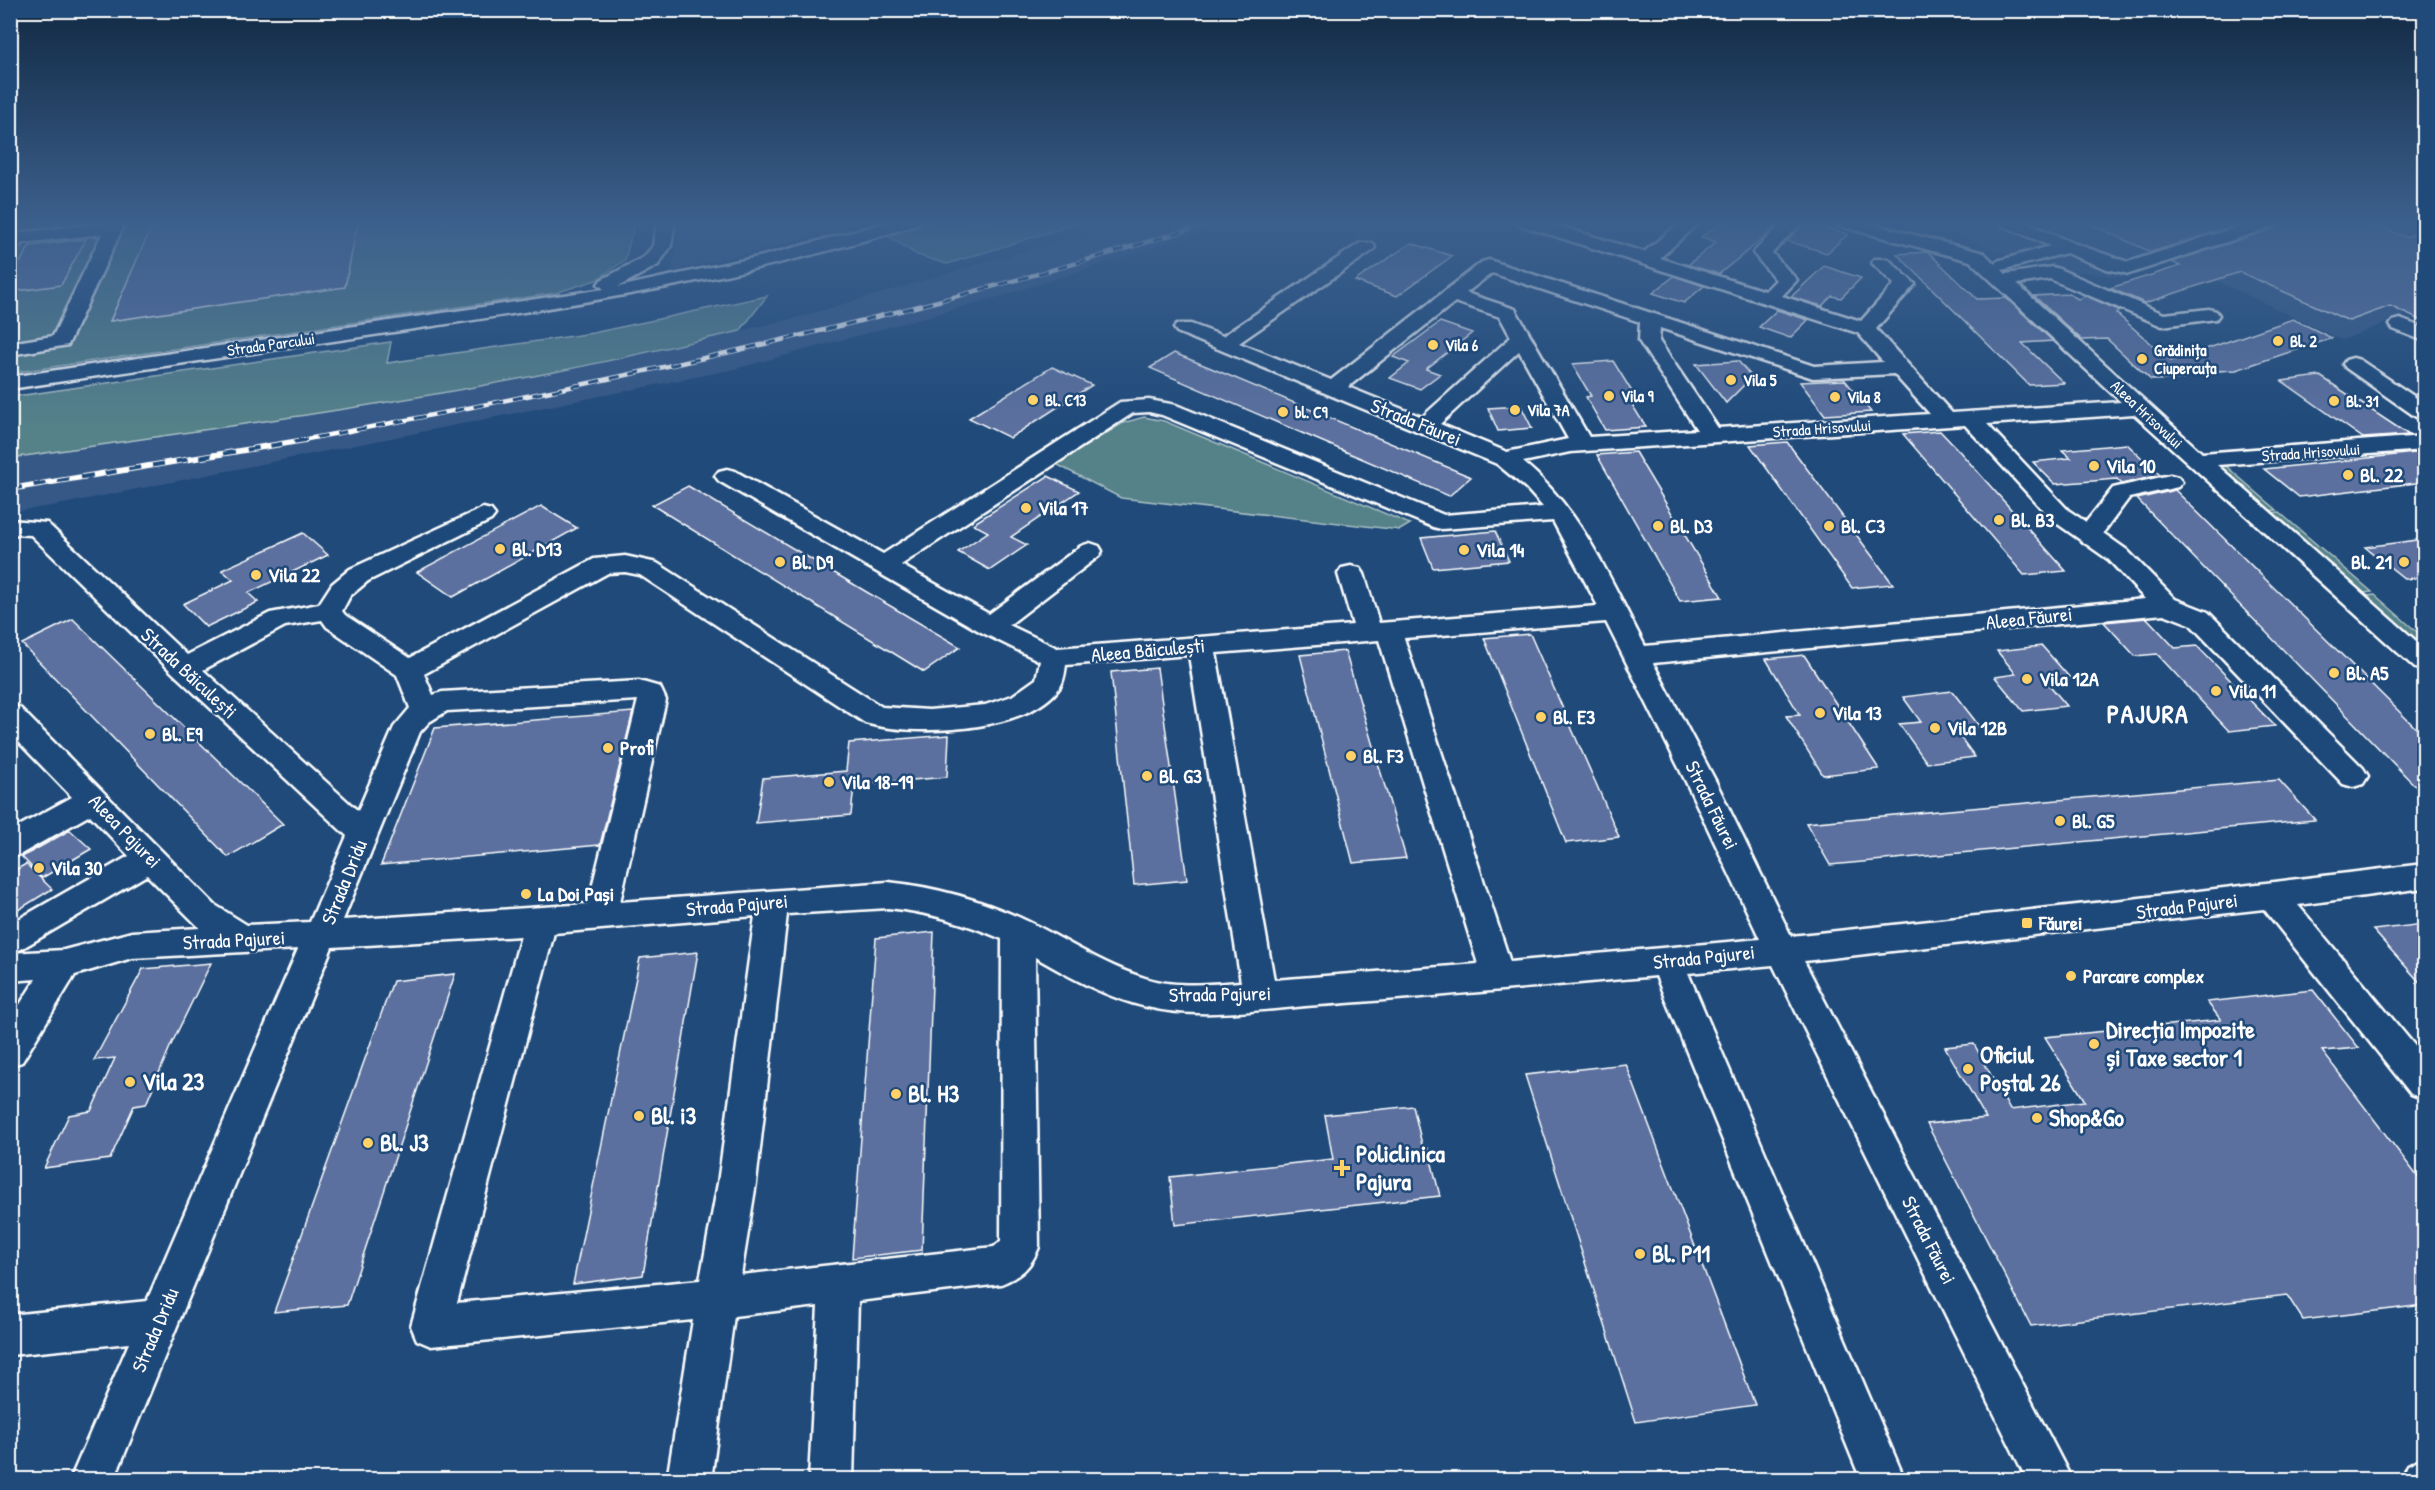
<svg xmlns="http://www.w3.org/2000/svg" width="2435" height="1490" viewBox="0 0 2435 1490" font-family="'Patrick Hand',sans-serif">
<rect width="100%" height="100%" fill="#1f4a7a"/>
<filter id="ink" filterUnits="userSpaceOnUse"><feTurbulence type="fractalNoise" baseFrequency=".0167" numOctaves="2"/><feDisplacementMap in="SourceGraphic" scale="12" xChannelSelector="R" yChannelSelector="G"/><feConvolveMatrix kernelMatrix="1 2 1 2 8 2 1 2 1" color-interpolation-filters="sRGB"/></filter>
<g filter="url(#ink)">
<path fill="#355887" d="M680,221H872L672,272Z
M1128,221H1237L992,299L735,369L58,505L11,512V458L379,402L553,372L647,352L796,318Z
M1939,221H2424V308L2342,340L2177,262L2125,278L2040,267L1973,242Z"/>
<path fill="#558189" stroke="#aac0c4" stroke-width="1.5" d="M10,221H635L625,260L596,280L555,293L11,373Z
M935,221H1075L1072,225L947,264L917,255L888,236Z
M767,296L740,331C678,345 616,360 554,372C374,408 192,431 11,458V397L391,342L387,363L593,333Z
M1144,417L1164,421L1410,524L1400,530L1121,498L1056,464L1123,423Z
M2219,460L2277,510L2258,512L2200,461Z
M2279,512L2372,592L2351,595L2260,514Z
M2375,595L2424,638V659L2354,597Z"/>
<path fill="#5b6f9f" stroke="#fff" stroke-width="1.5" d="M154,221H358L345,287L110,321Z
M1723,221H1781L1767,235L1719,274L1688,265L1716,242L1701,237Z
M2083,221H2250L2151,252Z
M2283,221H2365L2406,237L2424,231V322L2390,306L2349,321L2240,272L2145,303L2110,288L2180,266L2172,262L2279,227Z
M1805,222L1848,234L1827,253L1787,241Z
M86,239L61,285L10,292V279L30,246Z
M1411,243L1452,256L1397,296L1355,281Z
M1928,252L1977,299L2006,298L2053,341L2022,343L2064,383L2029,385L1897,254Z
M1824,266L1861,278L1841,298L1832,296L1822,306L1791,297Z
M1674,276L1704,286L1684,303L1653,293Z
M2069,294L2078,299L2086,296L2121,311L2116,313L2171,361L2293,319L2332,338L2236,370L2177,373L2183,379L2151,380L2107,339L2082,340L2034,296Z
M1777,310L1808,320L1790,338L1759,327Z
M1440,322L1472,333L1426,369L1440,374L1420,389L1390,378L1409,363L1393,357Z
M1174,353L1211,368L1471,477L1449,496L1150,368Z
M1613,361L1634,395H1626L1646,427L1605,430L1586,397L1591,396L1572,364Z
M1738,361L1752,377L1726,403L1696,364Z
M1052,367L1092,385L1010,438L969,418Z
M2320,376L2409,435L2363,438L2282,381Z
M1845,380L1871,412L1825,415L1800,382Z
M1521,406L1532,428L1498,431L1488,408Z
M1940,431L1960,452L2066,571L2024,575L1903,434Z
M1787,442L1893,584L1852,588L1750,445Z
M2127,444L2160,475L2122,484L2117,479L2055,484L2033,462L2071,458L2062,450Z
M1635,452L1722,597L1680,601L1597,455Z
M2424,452V482L2299,497L2264,469Z
M1048,476L1079,491L1011,537L1027,545L990,570L958,552L988,532L973,524Z
M688,486L848,581L960,647L924,672L652,505Z
M2175,490L2424,736V795L2137,499Z
M541,506L577,528L453,597L417,572Z
M1495,531L1509,561L1433,568L1421,538Z
M303,533L328,555L248,593L258,602L206,627L183,604L233,580L222,570Z
M2424,539V577L2405,579L2365,547Z
M2147,618L2175,648L2197,646L2275,726L2229,731L2157,654L2135,656L2104,622Z
M73,619L283,824L228,857L22,644Z
M1530,634L1601,795L1619,837L1566,843L1484,638Z
M2042,646L2070,678L2046,681L2067,706L2023,711L1995,677L2016,674L1997,651Z
M1345,651L1406,858L1353,863L1300,655Z
M1804,655L1879,769L1823,775L1786,716L1800,715L1766,659Z
M1157,668L1187,880L1134,885L1111,672Z
M1952,691L1980,727L1955,730L1975,757L1927,763L1899,724L1921,722L1903,697Z
M633,712L600,845L381,865L435,728Z
M949,735L947,777L854,785L851,815L756,823L763,778L846,771L849,743Z
M2279,780L2315,820L1830,865L1806,823Z
M70,830L91,849L42,878L22,857Z
M26,864L52,889L10,915V873Z
M2424,924V987L2373,930Z
M934,932L922,1250L852,1258L876,938Z
M698,952L643,1275L573,1284L640,958Z
M211,963L170,1047L146,1104L134,1106L110,1159L44,1168L69,1115L91,1111L115,1058L94,1060L143,969Z
M455,974L347,1305L274,1312L393,981Z
M2313,990L2359,1048L2322,1051L2424,1185V1305L2303,1320L2287,1295L2031,1326L1927,1124L1986,1118L1945,1047L1974,1044L2010,1110L2085,1101L2045,1037L2221,1020L2207,1002Z
M1626,1064L1755,1405L1636,1422L1525,1075Z
M1413,1106L1423,1149L1428,1148L1440,1196L1175,1225L1170,1177L1333,1159L1325,1115Z"/>
<g fill="none" stroke-linecap="round" stroke-linejoin="round">
<g stroke="#fff" stroke-width="5">
<path id="minor" d="M657,221H675L671,246L658,265L618,287L763,256L893,221H919L916,225C756,276 593,302 427,327C288,348 149,368 10,389V377L604,289L598,284L601,280L644,257L653,246Z
M1517,221H1543L1644,252L1682,221H1701L1660,258L1765,291L1776,280L1753,253L1784,221H1803L1772,253L1797,280L1782,296L1861,321L1894,284L1872,263L1874,259H1888L1915,284L1876,329L1952,413L2121,402L1970,261L1836,225L1833,221H1861L1984,253L1995,264L1997,261L2050,246L2002,225L1999,221H2022L2073,243L2128,262L2256,221H2281L2278,225L2129,274L2107,269L2066,253L2002,270L2006,274L2052,267L2059,269L2164,314L2209,309L2216,311L2219,315L2216,319L2162,326L2050,279L2017,284L2202,453L2424,436V450L2217,465L2424,648V671L2415,668L2134,414L1987,424L2068,510L2086,522L2113,488L2170,475L2178,477L2182,482L2178,487L2129,498L2103,533L2127,550L2175,599L2208,612L2363,768L2368,776L2363,784L2353,787L2343,784L2190,624L2164,614L1653,663L1716,782L1791,936L2123,900L2424,864V888L2298,905L2424,1057V1099L2411,1094L2264,909L1804,961L2072,1480H2027L1773,965L1688,973L1905,1480H1861L1656,976C1544,986 1432,997 1319,1005C1263,1009 1202,1020 1147,1007C1107,998 1070,977 1035,957L1039,1247C1031,1267 1021,1276 1001,1284L858,1301L853,1480H809L818,1306L734,1316L711,1480H667L693,1320L431,1346L417,1340L411,1326L521,936L332,947L114,1480H70L129,1343L10,1355V1315L147,1301L298,949L132,958L75,975L22,1062L10,1066V1020L36,979L10,981V953L64,950L132,932L200,928L147,875L21,949L10,953V924L129,856L90,815L21,854L10,858V831L72,797L10,733V705L20,708L215,905L247,925L310,922L347,836L174,674L31,535L10,534V520L47,523L187,655L270,613L319,604L332,584L350,569L483,508L491,510L495,515L491,520L368,581L350,596L342,611L345,615L410,658L594,559L625,556L657,563L882,707L929,710L985,705L1012,696L1036,679L1040,661L981,632L719,481L715,476L719,471L727,469L735,471L883,554L1120,402L1149,400L1176,405L1444,515L1543,507L1526,488L1497,464L1177,332L1174,328L1177,324H1191L1223,336L1360,243H1372L1375,247L1372,251L1239,343L1331,380L1482,262L1489,260L1814,366L1883,362L1858,333L1520,225ZM1492,273L1640,322L1639,341L1697,430L1589,437L1515,309L1466,293ZM1455,302L1500,317L1511,337L1422,417L1348,387ZM1660,328L1813,378L1894,374L1930,414L1718,428L1659,341ZM1519,351L1568,439L1507,452L1440,424ZM1149,412L1162,415L1433,527L1441,529L1553,521L1598,606L1379,623L1364,574L1360,568L1351,566L1342,568L1338,574L1353,625L1057,648L1009,625L1099,556L1102,551L1099,546L1090,543L1081,546L989,614L901,565L1133,413ZM1965,425L2052,520L2109,560L2145,599L1645,646C1610,580 1583,511 1523,462L1570,452ZM625,572L640,575L865,723C914,737 1028,733 1060,687C1064,681 1065,672 1066,665L1189,655L1241,982C1210,984 1175,988 1145,978C1103,965 1068,941 1029,922C985,901 937,887 888,882L620,902L666,700L660,687L639,681L442,692L433,695L424,674L608,573ZM322,620L327,627L397,675L410,708L394,727L358,811L203,670L285,626ZM1606,622L1686,782L1760,939L1510,962L1404,638ZM1379,640L1478,964L1274,980L1216,653ZM638,700L588,904L343,920L420,732L429,722L447,711ZM888,908C928,912 965,923 1002,939L1001,1241L994,1247L741,1275L756,1183L787,914ZM755,916L718,1183L700,1280L457,1303L554,933Z
M114,222L120,223L123,227L68,345L10,355V343L53,336L102,234L22,243L16,251L10,252V234Z
M2400,319L2424,328V341L2393,329L2390,325L2393,321Z
M2353,358L2360,360L2424,403V418L2416,417L2346,368L2343,364L2346,360Z
M2424,1457V1480H2401L2408,1465Z"/>
</g>
<use href="#minor" fill="#1f4a7a" fill-rule="evenodd"/>
<g stroke="#fff" stroke-width="4.5">
<path id="rail-far1" d="M297,441C607,383 914,317 1215,221"/>
</g>
<g stroke="#fff" stroke-width="6">
<path id="rail" d="M10,489L305,440"/>
</g>
<use href="#rail-far1" stroke="#1f4a7a" stroke-width="3" stroke-dasharray="10" stroke-linecap="butt"/>
<use href="#rail" stroke="#1f4a7a" stroke-width="4" stroke-dasharray="12" stroke-linecap="butt"/>
</g>
</g>
<linearGradient id="sky" x2="0" y2="1"><stop stop-color="#112943"/><stop offset="0.52" stop-color="#3c608d"/><stop offset="1" stop-color="#3c608d" stop-opacity="0"/></linearGradient>
<rect width="2435" height="429" fill="url(#sky)"/>
<g fill="#ffd166" stroke="#1f4a7a" stroke-width="2">
<circle cx="2278" cy="341" r="6"/>
<circle cx="1433" cy="345" r="6"/>
<circle cx="2142" cy="359" r="6"/>
<circle cx="1731" cy="380" r="6"/>
<circle cx="1609" cy="396" r="6"/>
<circle cx="1835" cy="397" r="6"/>
<circle cx="1033" cy="400" r="6"/>
<circle cx="2334" cy="401" r="6"/>
<circle cx="1515" cy="410" r="6"/>
<circle cx="1283" cy="412" r="6"/>
<circle cx="2094" cy="466" r="6"/>
<circle cx="2348" cy="475" r="6"/>
<circle cx="1026" cy="508" r="6"/>
<circle cx="1999" cy="520" r="6"/>
<circle cx="1658" cy="526" r="6"/>
<circle cx="1829" cy="526" r="6"/>
<circle cx="500" cy="549" r="6"/>
<circle cx="1464" cy="550" r="6"/>
<circle cx="780" cy="562" r="6"/>
<circle cx="2404" cy="562" r="6"/>
<circle cx="256" cy="575" r="6"/>
<circle cx="2334" cy="673" r="6"/>
<circle cx="2027" cy="679" r="6"/>
<circle cx="2216" cy="691" r="6"/>
<circle cx="1820" cy="713" r="6"/>
<circle cx="1541" cy="717" r="6"/>
<circle cx="1935" cy="728" r="6"/>
<circle cx="150" cy="734" r="6"/>
<circle cx="608" cy="748" r="6"/>
<circle cx="1351" cy="756" r="6"/>
<circle cx="1147" cy="776" r="6"/>
<circle cx="829" cy="782" r="6"/>
<circle cx="2060" cy="821" r="6"/>
<circle cx="39" cy="868" r="6"/>
<circle cx="526" cy="894" r="6"/>
<rect x="2021" y="917" width="12" height="12" rx="3"/>
<circle cx="2071" cy="976" r="6"/>
<circle cx="2094" cy="1044" r="6"/>
<circle cx="1968" cy="1069" r="6"/>
<circle cx="130" cy="1082" r="6"/>
<circle cx="896" cy="1094" r="6"/>
<circle cx="639" cy="1116" r="6"/>
<circle cx="2037" cy="1118" r="6"/>
<circle cx="368" cy="1143" r="6"/>
<path d="M1339 1159h6v6h6v6h-6v6h-6v-6h-6v-6h6z"/>
<circle cx="1640" cy="1254" r="6"/>
</g>
<g text-anchor="middle" stroke-width="5" stroke-linejoin="round" paint-order="stroke">
<g font-size="16" font-weight="bold" fill="#fff" stroke="#1f4a7a" text-anchor="start">
<text x="2290" y="347">Bl. 2</text>
<text x="1445" y="351">Vila 6</text>
<text x="2154" y="356">Grădinița<tspan x="2154" dy="18">Ciupercuța</tspan></text>
<text x="1743" y="386">Vila 5</text>
<text x="1621" y="402">Vila 9</text>
<text x="1847" y="403">Vila 8</text>
<text x="1045" y="406">Bl. C13</text>
<text x="2346" y="407">Bl. 31</text>
<text x="1527" y="416">Vila 7A</text>
<text x="1295" y="418">bl. C9</text>
</g>
<g font-size="16" fill="#fff" stroke="#1f4a7a">
<text transform="translate(271 344) rotate(-8)" y="6">Strada Parcului</text>
<text transform="translate(2147 414) rotate(43)" y="6">Aleea Hrisovului</text>
<text transform="translate(1822 428) rotate(-4)" y="6">Strada Hrisovului</text>
<text transform="translate(2311 452) rotate(-4)" y="6">Strada Hrisovului</text>
</g>
<g font-size="20" fill="#fff" stroke="#1f4a7a">
<text transform="translate(1416 422) rotate(22)" y="7">Strada Făurei</text>
<text transform="translate(2029 618) rotate(-6)" y="7">Aleea Făurei</text>
<text transform="translate(1148 650) rotate(-5)" y="7">Aleea Băiculești</text>
<text transform="translate(189 673) rotate(43)" y="7">Strada Băiculești</text>
<text transform="translate(1712 805) rotate(64)" y="7">Strada Făurei</text>
<text transform="translate(125 831) rotate(46)" y="7">Aleea Pajurei</text>
<text transform="translate(344 882) rotate(-68)" y="7">Strada Dridu</text>
<text transform="translate(737 905) rotate(-5)" y="7">Strada Pajurei</text>
<text transform="translate(2187 906) rotate(-7)" y="7">Strada Pajurei</text>
<text transform="translate(234 940) rotate(-3)" y="7">Strada Pajurei</text>
<text transform="translate(1704 957) rotate(-6)" y="7">Strada Pajurei</text>
<text transform="translate(1220 994) rotate(-1)" y="7">Strada Pajurei</text>
<text transform="translate(1929 1240) rotate(63)" y="7">Strada Făurei</text>
<text transform="translate(155 1330) rotate(-67)" y="7">Strada Dridu</text>
</g>
<g font-size="20" font-weight="bold" fill="#fff" stroke="#1f4a7a" text-anchor="start">
<text x="2106" y="473">Vila 10</text>
<text x="2360" y="482">Bl. 22</text>
<text x="1038" y="515">Vila 17</text>
<text x="2011" y="527">Bl. B3</text>
<text x="1670" y="533">Bl. D3</text>
<text x="1841" y="533">Bl. C3</text>
<text x="512" y="556">Bl. D13</text>
<text x="1476" y="557">Vila 14</text>
<text x="792" y="569">Bl. D9</text>
<text x="2392" y="569" text-anchor="end">Bl. 21</text>
<text x="268" y="582">Vila 22</text>
<text x="2346" y="680">Bl. A5</text>
<text x="2039" y="686">Vila 12A</text>
<text x="2228" y="698">Vila 11</text>
<text x="1832" y="720">Vila 13</text>
<text x="1553" y="724">Bl. E3</text>
<text x="1947" y="735">Vila 12B</text>
<text x="162" y="741">Bl. E9</text>
<text x="620" y="755">Profi</text>
<text x="1363" y="763">Bl. F3</text>
<text x="1159" y="783">Bl. G3</text>
<text x="841" y="789">Vila 18-19</text>
<text x="2072" y="828">Bl. G5</text>
<text x="51" y="875">Vila 30</text>
<text x="538" y="901">La Doi Pași</text>
<text x="2039" y="930">Făurei</text>
<text x="2083" y="983">Parcare complex</text>
</g>
<g font-size="24" font-weight="bold" fill="#fff" stroke="#1f4a7a" text-anchor="start">
<text x="2106" y="1038">Direcția Impozite<tspan x="2106" dy="28">și Taxe sector 1</tspan></text>
<text x="1980" y="1063">Oficiul<tspan x="1980" dy="28">Poștal 26</tspan></text>
<text x="142" y="1090">Vila 23</text>
<text x="908" y="1102">Bl. H3</text>
<text x="651" y="1124">Bl. i3</text>
<text x="2049" y="1126">Shop&amp;Go</text>
<text x="380" y="1151">Bl. J3</text>
<text x="1356" y="1162">Policlinica<tspan x="1356" dy="28">Pajura</tspan></text>
<text x="1652" y="1262">Bl. P11</text>
</g>
<g font-size="26" font-weight="bold" letter-spacing="1.5" fill="#fff" stroke="#1f4a7a">
<text x="2148" y="723">PAJURA</text>
</g>
</g>
<rect width="2435" height="1490" fill="none" stroke="#1f4a7a" stroke-width="36"/>
<rect x="18" y="18" width="2399" height="1454" fill="none" stroke="#fff" stroke-width="2" filter="url(#ink)"/>
</svg>
